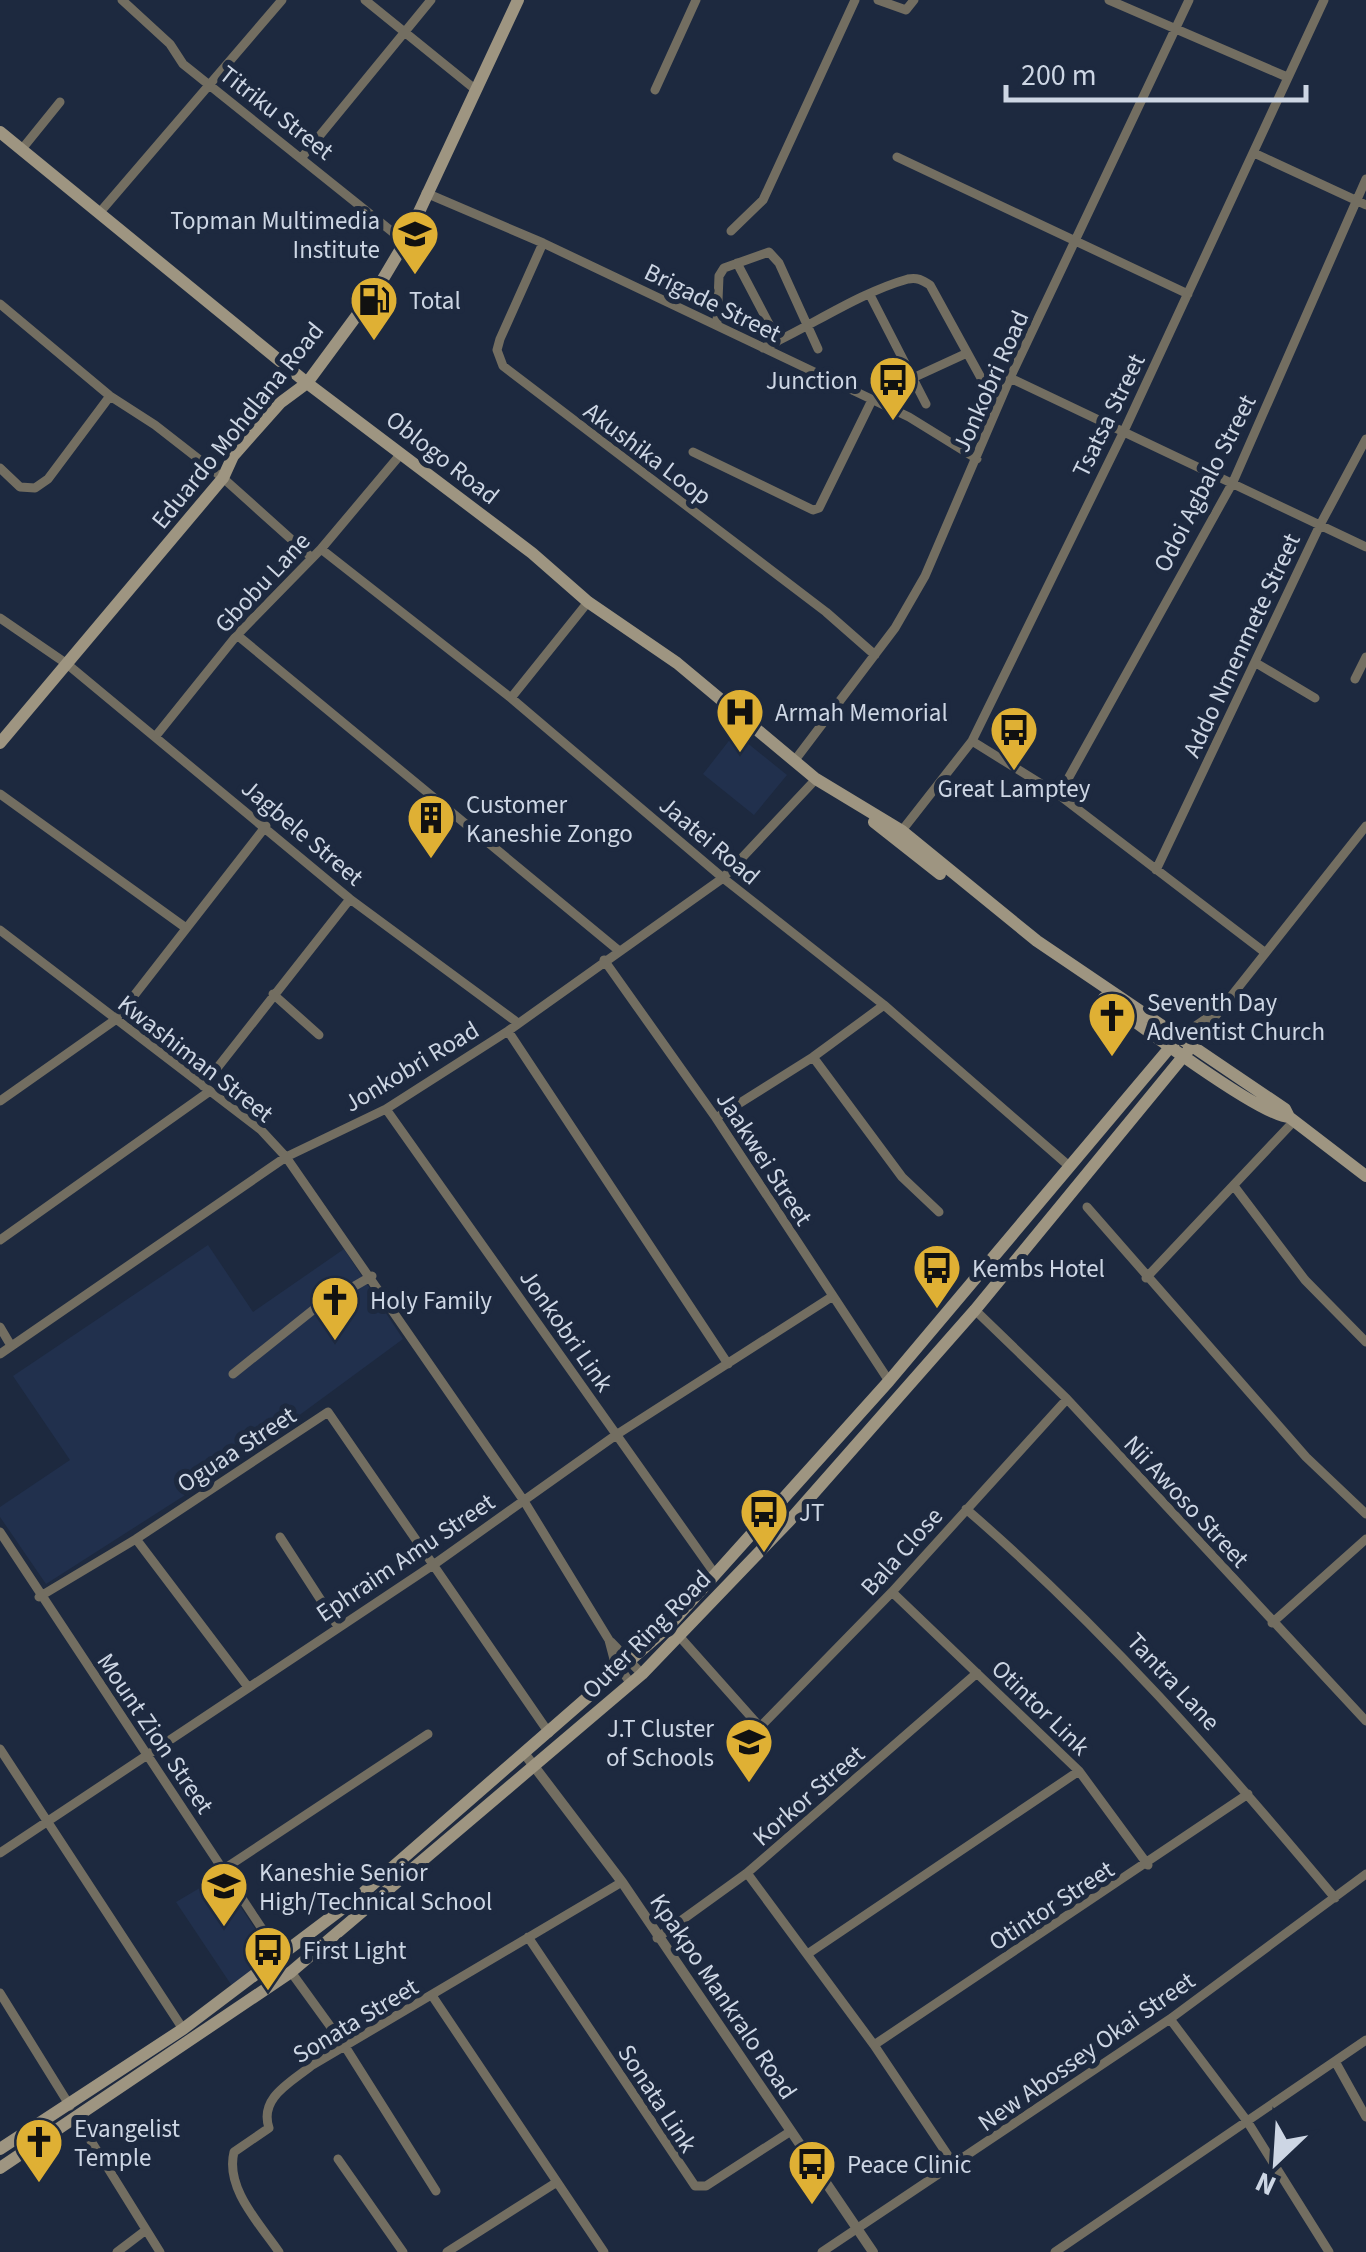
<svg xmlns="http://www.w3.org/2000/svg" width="1366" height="2252" viewBox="0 0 1366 2252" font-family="'Source Sans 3',sans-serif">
<rect width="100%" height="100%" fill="#1d293f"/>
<path fill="#21304d" d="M735,733L787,775L754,815L703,774Z
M208,1245L253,1312L344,1249L403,1339L229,1467L46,1584L0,1517V1507L70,1460L13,1376Z
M220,1876L272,1954L232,1986L176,1902Z"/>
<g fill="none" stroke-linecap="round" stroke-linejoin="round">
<path stroke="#736e61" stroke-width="9" d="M122,0L170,44L183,64L405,242
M365,0L476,90
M878,0L906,10L914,0
M1109,0L1287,77
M655,90L696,0
M22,149L60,102
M1254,153L1366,205
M303,156L431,0
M897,157L1188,294
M426,193L543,243L909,417L977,459
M101,211L282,0
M731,231L763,200L855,0
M543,243L500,339L497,350L503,366L826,612L875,655
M737,263L778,341
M870,295L926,404
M0,304L110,396L155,425L223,478L311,557
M717,325L719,276L724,268L769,252L779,263L818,349
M763,348C810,327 858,293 908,279C917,277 922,280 930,285L997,407
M915,377L965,354
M1010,378L1366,547
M693,452L813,510L819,508L872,400
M0,468L20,487L35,488L48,479L110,396
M321,549L511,698L723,878L884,1005L1069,1166
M0,618L67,664L350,899L518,1023
M237,635L618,950
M1256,663L1315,698
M1355,679L1366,657
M511,698L588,602
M155,737L237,635L321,549L400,455
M972,741L1059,795L1263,951
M795,760L895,628L925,576L1010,378L1189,0
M0,794L186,928
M1059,795L1233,482L1366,179
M900,833L972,741L1124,431L1324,0
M1156,870L1320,525L1366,439
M0,930L261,1130L286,1157L524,1501L609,1640L614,1659L631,1684
M604,960L716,1118L889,1381
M273,994L319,1035
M508,1031L728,1364
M1178,1038L1210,1016
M1191,1047L1366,826
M813,1057L902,1177L939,1212
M203,1086L350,899
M0,1101L115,1020L266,826
M386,1109L715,1574
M716,1118L813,1057L884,1005
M1234,1186L1305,1280L1366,1342
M1087,1207L1306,1457L1366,1514
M0,1240L210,1091
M1146,1278L1294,1121
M975,1310L1067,1399L1366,1721
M0,1327L10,1344
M0,1354L286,1157L386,1109L508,1031L723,878L816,779
M233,1374L313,1310L372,1276
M966,1509C1103,1627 1219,1759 1335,1898
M0,1532L280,1956
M280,1537L337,1625
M136,1539L248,1687
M892,1592L1079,1771L1148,1865
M39,1597L136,1539L328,1412L549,1733
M1272,1623L1366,1539
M679,1636L760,1727L892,1592L1067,1399
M611,1642L642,1674
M0,1749L183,2029
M0,1853L436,1563L616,1435L833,1296
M224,1869L428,1734
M747,1873L874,2045L955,2166
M528,1937L695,2186H706L791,2131
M657,1938L747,1873L977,1673
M809,1953L1079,1771
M291,1972L346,2048L436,2191
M0,1993L70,2106
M433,1997L604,2252
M1170,2019L1247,2121L1329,2252
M874,2045L1248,1794
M1336,2063L1366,2117
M78,2120L160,2252
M338,2159L403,2252
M117,2252L146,2230
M279,2252C259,2223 225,2188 234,2152L269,2128C259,2098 290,2083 311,2066L622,1882
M447,2252L557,2182
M822,2252L1170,2019L1366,1874
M1055,2252L1366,2040"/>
<path stroke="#736e61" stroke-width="10" d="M524,1753L622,1882L873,2252"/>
<path stroke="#9e9581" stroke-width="12" d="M0,132L307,383L532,553L588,602L677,663L816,779L902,831L1037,941L1285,1109L1289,1117L1366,1176
M0,743L223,478L233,456L280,403L307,383L380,284L405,242L518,0
M874,822L940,874
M1104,998C1131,1019 1263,1118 1289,1117
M0,2149L183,2029L363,1893L667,1628L889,1381L1177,1039
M0,2168L291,1972L642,1674L790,1520L975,1310L1191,1047"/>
</g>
<defs>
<g id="school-pin" transform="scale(2.5)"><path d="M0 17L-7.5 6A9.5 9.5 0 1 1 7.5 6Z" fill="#dfb034" stroke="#1d293f"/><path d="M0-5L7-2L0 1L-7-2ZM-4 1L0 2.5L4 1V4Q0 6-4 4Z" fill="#111"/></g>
<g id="fuel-pin" transform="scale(2.5)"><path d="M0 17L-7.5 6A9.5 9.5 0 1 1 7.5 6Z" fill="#dfb034" stroke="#1d293f"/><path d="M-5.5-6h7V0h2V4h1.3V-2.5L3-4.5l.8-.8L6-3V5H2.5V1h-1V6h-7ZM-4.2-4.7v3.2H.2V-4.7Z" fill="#111"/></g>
<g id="bus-pin" transform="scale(2.5)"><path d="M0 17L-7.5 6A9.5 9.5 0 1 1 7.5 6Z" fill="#dfb034" stroke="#1d293f"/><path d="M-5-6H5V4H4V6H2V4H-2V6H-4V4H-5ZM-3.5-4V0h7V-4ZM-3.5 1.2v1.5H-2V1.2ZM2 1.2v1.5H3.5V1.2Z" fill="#111"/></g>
<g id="hospital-pin" transform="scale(2.5)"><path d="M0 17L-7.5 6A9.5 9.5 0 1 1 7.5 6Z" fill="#dfb034" stroke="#1d293f"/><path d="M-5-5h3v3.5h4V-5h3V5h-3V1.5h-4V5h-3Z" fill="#111"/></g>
<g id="building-pin" transform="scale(2.5)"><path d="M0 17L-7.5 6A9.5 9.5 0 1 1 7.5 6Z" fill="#dfb034" stroke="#1d293f"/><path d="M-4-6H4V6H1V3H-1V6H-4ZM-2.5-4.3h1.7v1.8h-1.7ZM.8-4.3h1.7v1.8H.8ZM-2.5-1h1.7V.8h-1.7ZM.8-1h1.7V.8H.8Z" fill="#111"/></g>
<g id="church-pin" transform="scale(2.5)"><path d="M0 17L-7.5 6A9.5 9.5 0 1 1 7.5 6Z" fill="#dfb034" stroke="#1d293f"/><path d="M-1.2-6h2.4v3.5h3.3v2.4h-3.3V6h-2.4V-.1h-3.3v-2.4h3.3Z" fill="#111"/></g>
</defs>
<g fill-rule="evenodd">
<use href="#school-pin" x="415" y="234"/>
<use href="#fuel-pin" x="374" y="300"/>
<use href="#bus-pin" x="893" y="380"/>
<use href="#hospital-pin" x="740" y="712"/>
<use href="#bus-pin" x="1014" y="730"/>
<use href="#building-pin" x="431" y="818"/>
<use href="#church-pin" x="1112" y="1016"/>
<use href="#bus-pin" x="937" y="1268"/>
<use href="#church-pin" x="335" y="1300"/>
<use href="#bus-pin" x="764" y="1512"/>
<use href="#school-pin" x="749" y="1742"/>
<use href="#school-pin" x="224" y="1886"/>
<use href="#bus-pin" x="268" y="1950"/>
<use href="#church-pin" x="39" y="2142"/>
<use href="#bus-pin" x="812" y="2164"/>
</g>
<g text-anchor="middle" stroke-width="10" stroke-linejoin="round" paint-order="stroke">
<g font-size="25" fill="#cdd6e4" stroke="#1d293f">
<text transform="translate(277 112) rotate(38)" y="9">Titriku Street</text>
<text transform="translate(713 302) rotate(26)" y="9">Brigade Street</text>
<text transform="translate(990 381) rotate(-66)" y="9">Jonkobri Road</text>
<text transform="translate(1108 415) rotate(-64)" y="9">Tsatsa Street</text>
<text transform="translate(237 425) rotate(-51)" y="9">Eduardo Mohdlana Road</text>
<text transform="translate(648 453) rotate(37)" y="9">Akushika Loop</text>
<text transform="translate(443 457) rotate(38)" y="9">Oblogo Road</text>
<text transform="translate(1204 483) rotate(-63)" y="9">Odoi Agbalo Street</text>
<text transform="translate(262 582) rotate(-47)" y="9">Gbobu Lane</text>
<text transform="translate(1241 645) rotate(-65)" y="9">Addo Nmenmete Street</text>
<text transform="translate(303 832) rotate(40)" y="9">Jagbele Street</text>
<text transform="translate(710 840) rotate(40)" y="9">Jaatei Road</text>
<text transform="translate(196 1058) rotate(38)" y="9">Kwashiman Street</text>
<text transform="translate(411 1066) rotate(-31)" y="9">Jonkobri Road</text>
<text transform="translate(765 1158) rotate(57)" y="9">Jaakwei Street</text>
<text transform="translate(567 1330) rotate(55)" y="9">Jonkobri Link</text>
<text transform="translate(236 1449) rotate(-33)" y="9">Oguaa Street</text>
<text transform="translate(1187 1501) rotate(47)" y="9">Nii Awoso Street</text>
<text transform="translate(901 1551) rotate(-48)" y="9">Bala Close</text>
<text transform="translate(405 1557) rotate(-34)" y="9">Ephraim Amu Street</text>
<text transform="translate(646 1634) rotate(-45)" y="9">Outer Ring Road</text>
<text transform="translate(1174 1681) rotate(47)" y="9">Tantra Lane</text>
<text transform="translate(1041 1707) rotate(44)" y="9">Otintor Link</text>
<text transform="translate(156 1733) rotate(56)" y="9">Mount Zion Street</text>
<text transform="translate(808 1795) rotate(-41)" y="9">Korkor Street</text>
<text transform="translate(1051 1905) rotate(-33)" y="9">Otintor Street</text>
<text transform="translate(724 1996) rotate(56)" y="9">Kpakpo Mankralo Road</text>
<text transform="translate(355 2020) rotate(-31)" y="9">Sonata Street</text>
<text transform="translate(1086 2051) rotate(-35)" y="9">New Abossey Okai Street</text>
<text transform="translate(658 2098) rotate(57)" y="9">Sonata Link</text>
</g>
<g font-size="25" fill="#cdd6e4" stroke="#1d293f" text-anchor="start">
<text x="380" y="229" text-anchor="end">Topman Multimedia<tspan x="380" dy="29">Institute</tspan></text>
<text x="409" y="309">Total</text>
<text x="858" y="389" text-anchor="end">Junction</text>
<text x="775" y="721">Armah Memorial</text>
<text x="1014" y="797" text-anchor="middle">Great Lamptey</text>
<text x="466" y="813">Customer<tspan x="466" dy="29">Kaneshie Zongo</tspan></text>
<text x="1147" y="1011">Seventh Day<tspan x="1147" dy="29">Adventist Church</tspan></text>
<text x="972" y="1277">Kembs Hotel</text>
<text x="370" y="1309">Holy Family</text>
<text x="799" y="1521">JT</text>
<text x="714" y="1737" text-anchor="end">J.T Cluster<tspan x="714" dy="29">of Schools</tspan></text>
<text x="259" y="1881">Kaneshie Senior<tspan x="259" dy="29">High/Technical School</tspan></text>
<text x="303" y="1959">First Light</text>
<text x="74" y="2137">Evangelist<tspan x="74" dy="29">Temple</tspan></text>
<text x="847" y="2173">Peace Clinic</text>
</g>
</g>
<g transform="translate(1276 2162) rotate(205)" stroke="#1d293f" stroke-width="8" paint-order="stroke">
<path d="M0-8L18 38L0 25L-18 38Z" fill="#cdd6e4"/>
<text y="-15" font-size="28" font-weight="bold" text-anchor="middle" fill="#cdd6e4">N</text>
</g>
<path d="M1006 85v15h300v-15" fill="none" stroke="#cdd6e4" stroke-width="5"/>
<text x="1021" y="85" font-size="30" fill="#cdd6e4" stroke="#1d293f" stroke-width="8" paint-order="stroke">200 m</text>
</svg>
